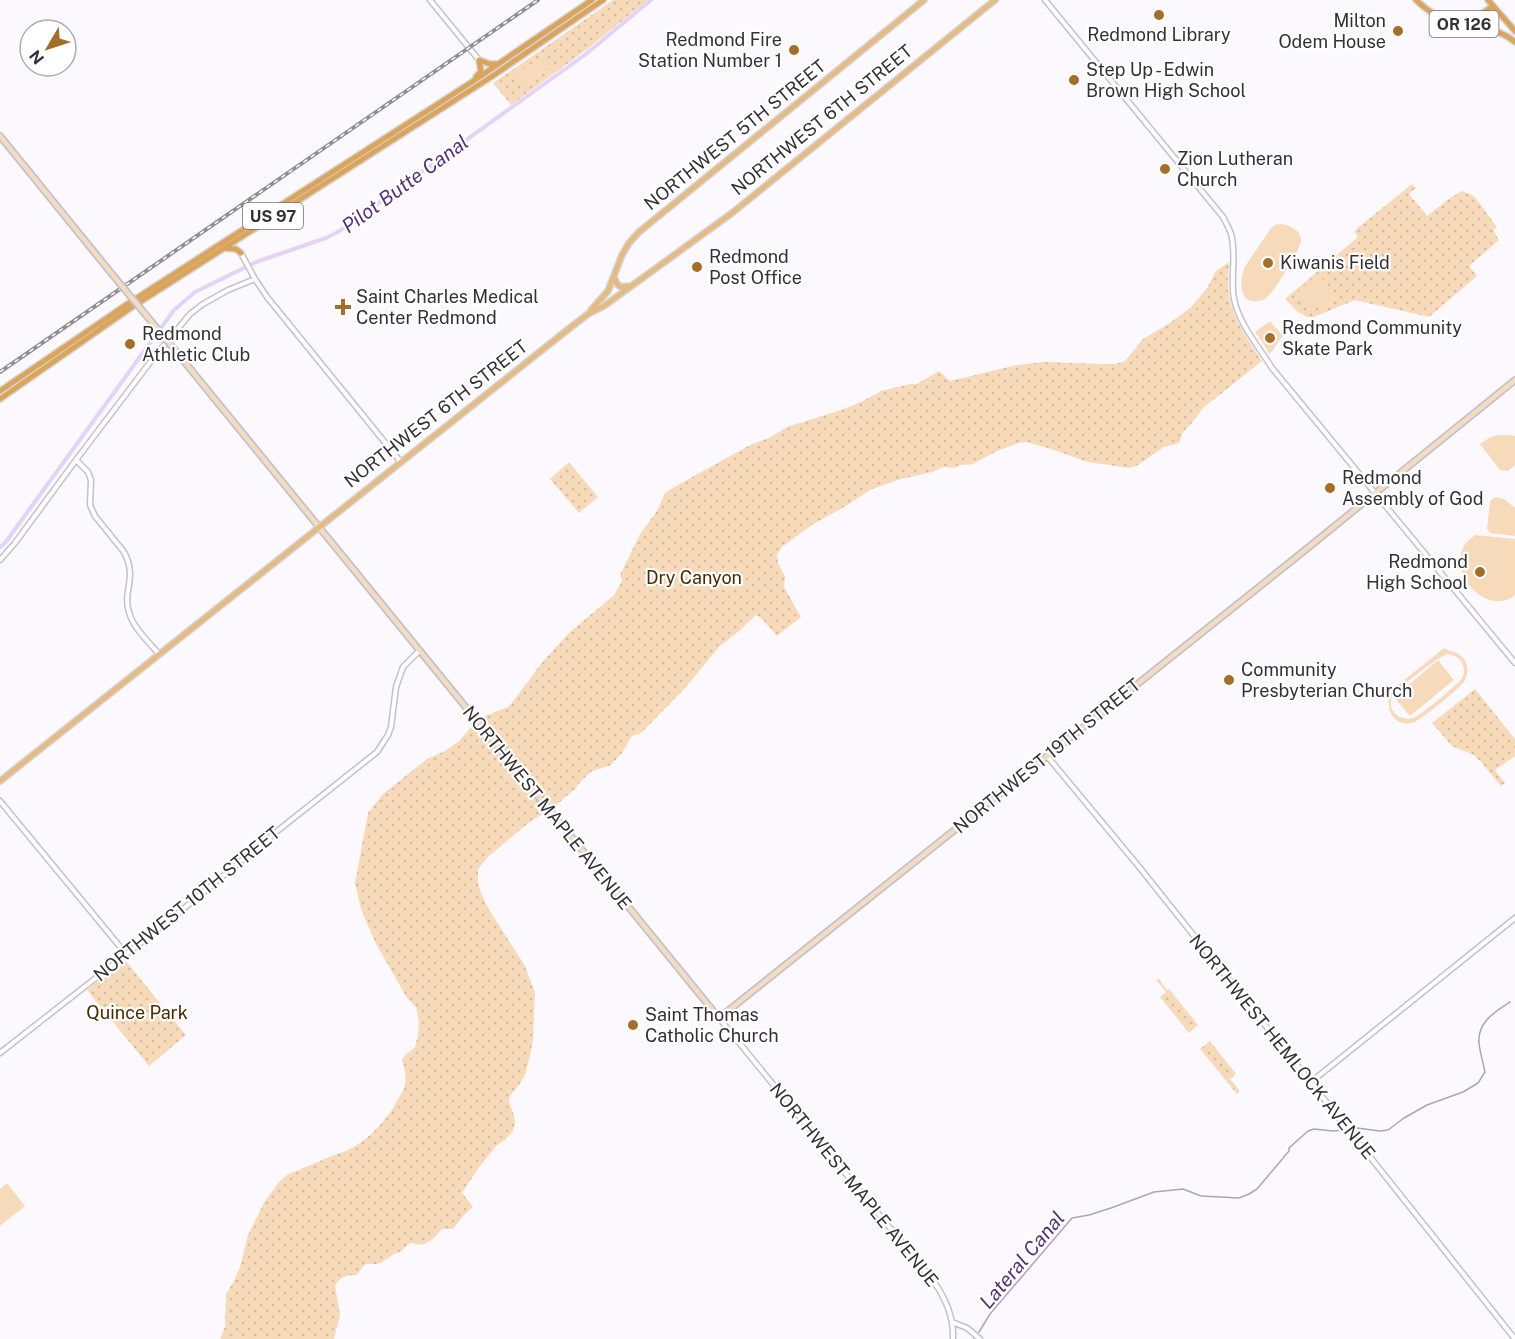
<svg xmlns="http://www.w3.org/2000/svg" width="1515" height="1339" viewBox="0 0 1515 1339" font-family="'Public Sans',sans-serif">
<defs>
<pattern id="park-dots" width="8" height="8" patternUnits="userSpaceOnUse" patternTransform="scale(1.5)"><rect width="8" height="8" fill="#f7daba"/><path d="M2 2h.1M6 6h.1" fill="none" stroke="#d4bca0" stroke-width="1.8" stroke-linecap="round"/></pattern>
</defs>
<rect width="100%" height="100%" fill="#fbf9fe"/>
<path fill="url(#park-dots)" d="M613,0H648L586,50L511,105L493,83Z
M1412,184L1416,188L1409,194L1427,216L1450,198L1462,191L1474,196L1497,227L1493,230L1499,240L1469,266L1477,276L1429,317L1355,300L1314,317H1307L1298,312L1285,299L1358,237L1354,231Z
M1229,262C1229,273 1227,285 1229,296C1233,320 1249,341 1262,361L1203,408L1191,424L1183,432L1179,443L1164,447L1138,465L1130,468L1088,462L1048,448L1026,442L1019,443L997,451L973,464L961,465L953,468L944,467L932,472L901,479L872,489L844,507L812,525L782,547L777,555L778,563L785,576L784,587L801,617L777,636L762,619L756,615L739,631L719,647L687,686L649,725L641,733L632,736L622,753L611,765L592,771L579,783L575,789L555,806L527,824L488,857L478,869V883L481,893L488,908L525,966L531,982L535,992L533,1040L530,1056L525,1075L519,1085L510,1096L509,1101L514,1116L515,1123L513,1131L505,1140L496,1146L477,1170L462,1193L473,1207L464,1215L453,1229H442L433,1239L426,1243L422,1245L411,1243L407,1245L402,1251L394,1254L381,1263L376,1264H366L362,1268L357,1275C346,1275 342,1276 335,1285L340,1315L334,1339H220L225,1327L226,1294L234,1281L240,1267L248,1235L265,1201L280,1181L287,1175L334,1155C361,1148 384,1125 397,1101C400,1096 404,1090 405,1084C407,1076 404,1068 402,1060L405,1055L415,1047L418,1035L419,1021L416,1007L407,998L375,942L361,909L355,883L368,813L383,794L427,759L445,751L459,741L472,726L485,716L508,707L514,700L544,660L570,632L614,595L622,581L620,575L640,534L657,511L665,493L676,486L750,445L771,437L787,427L844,409L863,401L881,391L910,384H917L939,371L950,381L1017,365L1044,362L1103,364H1116L1125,361L1143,339L1170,323L1190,308L1208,287L1215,272Z
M569,462L598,497L579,513L550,479Z
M1475,689L1515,739V756L1495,770L1505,783L1501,786L1481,762L1474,755L1452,746L1432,723Z
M125,960L186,1035L149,1066L87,990Z
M1158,978L1167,990L1169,989L1198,1025L1189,1033L1160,997L1166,992L1156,980Z
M1210,1041L1236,1074L1230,1079L1240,1091L1237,1094L1200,1049Z"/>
<path fill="#f7daba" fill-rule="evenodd" d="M545,54L553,65L550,69L527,86L519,84L515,76Z
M1281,224C1289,225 1301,230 1301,240C1302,247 1272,296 1265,299C1261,301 1256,302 1251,301C1238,297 1241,279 1244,268L1271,228L1275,225Z
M1316,275H1320L1336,298C1322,309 1306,307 1295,294Z
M1270,321L1283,336C1277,342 1276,348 1269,354L1263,343L1255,332Z
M1498,435H1508L1515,436V465L1508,471L1500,470L1480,444L1489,438Z
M1495,497L1504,499L1515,508V536L1490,533L1487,529L1490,501Z
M1475,535L1515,539V595C1489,617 1446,576 1465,544C1467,541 1472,538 1475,535Z
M1444,648C1450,652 1458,651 1463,658C1468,664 1469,673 1465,680C1461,688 1420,721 1412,723C1391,727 1383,704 1393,689ZM1447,654C1453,655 1459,657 1462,663C1464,667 1465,672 1463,676C1460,684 1426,710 1417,716C1404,724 1386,713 1392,697C1396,689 1438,657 1447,654Z
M1438,660L1454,680L1410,716L1394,697Z
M7,1183L25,1206L0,1226V1189Z"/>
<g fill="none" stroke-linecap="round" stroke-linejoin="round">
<path stroke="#afa2bd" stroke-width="1.5" d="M1351,1128H1357L1380,1131L1388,1130L1404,1118L1427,1105L1463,1092L1478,1083L1485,1072C1483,1062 1480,1053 1479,1043C1477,1022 1496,1011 1510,1002
M979,1332L990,1314L1072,1218L1089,1215L1111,1208L1154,1192L1183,1189L1201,1196L1239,1198L1249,1194L1257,1189L1289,1151V1148L1308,1131L1314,1129L1333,1131L1344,1130
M974,1339L975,1338"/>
<path stroke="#e4d2f7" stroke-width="4" d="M0,547L5,543L174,310L195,292L256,262L326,238L338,232L586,54L651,0"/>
<g stroke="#c5c0cb" stroke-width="7">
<path id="tertiary" d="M430,0L479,60
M1045,0L1223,217C1226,223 1229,228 1231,234C1237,255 1230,278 1234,299C1239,324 1259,347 1272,368L1515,663
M241,253L255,279L267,297L400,461
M76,460L88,472L91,480L90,505L95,516L124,552C138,578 122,591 129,612C133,628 149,642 159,654
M0,560L15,543L76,460L151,361L190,314L203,304L228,290L255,279
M1047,756L1140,868L1515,1339
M0,801L126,954
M719,1018L934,1282C946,1299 954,1317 953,1339
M0,1053L170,920L271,836L377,752L388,735L391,727L396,687L403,667L419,651
M1311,1082L1515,918
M952,1322L967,1328L980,1339"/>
</g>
<g stroke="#c5c0cb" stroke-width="8">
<path id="secondary" d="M0,136L112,274
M174,349L719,1018L1294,559L1515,380"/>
</g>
<g stroke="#d6d6d7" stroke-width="8">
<path id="primary" d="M614,277L617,284L621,287L631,286
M591,310L608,291L622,255L629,243L639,232L924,0
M0,781L566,331L588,314L604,306L732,213L995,0"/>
</g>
<g stroke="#d6d6d7" stroke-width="8">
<path id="trunk" d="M1416,0C1425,9 1436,16 1448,20C1472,28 1494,25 1515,42
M1488,0L1515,31
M1467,24L1493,6
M479,60L490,64H498
M476,77L481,71L479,60
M224,248L236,249L241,253
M0,391L126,305L472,82L592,0
M0,399L129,309L491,77L603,0"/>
</g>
<use href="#tertiary" stroke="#fff" stroke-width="4"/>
<use href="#secondary" stroke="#f2ddc2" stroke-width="4.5"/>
<use href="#primary" stroke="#e4bb85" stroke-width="5"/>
<use href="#trunk" stroke="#dba45c" stroke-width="5"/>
<g stroke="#908e93" stroke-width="4">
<path id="rail" d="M0,372L538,0"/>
</g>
<use href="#rail" stroke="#fff" stroke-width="1.5" stroke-dasharray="4.5" stroke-linecap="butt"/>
<g stroke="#c5c0cb" stroke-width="8" stroke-linecap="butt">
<path id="secondary-bridge" d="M112,274L174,349"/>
</g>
<use href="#secondary-bridge" stroke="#f2ddc2" stroke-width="4.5"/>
</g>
<g fill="#a46e29" stroke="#fff" stroke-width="2">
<circle cx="1159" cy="15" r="6"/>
<circle cx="1398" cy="31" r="6"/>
<circle cx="794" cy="50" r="6"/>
<circle cx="1074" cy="80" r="6"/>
<circle cx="1165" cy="169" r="6"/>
<circle cx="1268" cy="263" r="6"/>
<circle cx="697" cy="267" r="6"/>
<path d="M340 298h6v6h6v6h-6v6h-6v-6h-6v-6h6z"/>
<circle cx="1270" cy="338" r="6"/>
<circle cx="130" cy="344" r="6"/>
<circle cx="1330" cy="488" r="6"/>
<circle cx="1480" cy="572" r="6"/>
<circle cx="1229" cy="680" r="6"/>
<circle cx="633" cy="1025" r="6"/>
</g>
<g text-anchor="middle" stroke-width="4.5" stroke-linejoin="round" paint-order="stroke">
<g fill="#fff" stroke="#706f72" stroke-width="1.5">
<rect x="1429.5" y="11" width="69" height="26" rx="4.5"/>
<rect x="243" y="203" width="60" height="26" rx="4.5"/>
</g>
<g font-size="16" font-weight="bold" fill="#333135">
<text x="1464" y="30">OR 126</text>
<text x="273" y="222">US 97</text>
</g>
<g font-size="18" fill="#333135" stroke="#fff" text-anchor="start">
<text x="1386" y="27" text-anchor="end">Milton<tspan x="1386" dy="21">Odem House</tspan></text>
<text x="1159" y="41" text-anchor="middle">Redmond Library</text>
<text x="782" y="46" text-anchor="end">Redmond Fire<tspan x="782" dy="21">Station Number 1</tspan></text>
<text x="1086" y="76">Step Up - Edwin<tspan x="1086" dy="21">Brown High School</tspan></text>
<text x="1177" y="165">Zion Lutheran<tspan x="1177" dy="21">Church</tspan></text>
<text x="709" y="263">Redmond<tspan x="709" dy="21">Post Office</tspan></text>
<text x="1280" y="269">Kiwanis Field</text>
<text x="356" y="303">Saint Charles Medical<tspan x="356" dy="21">Center Redmond</tspan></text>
<text x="1282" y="334">Redmond Community<tspan x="1282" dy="21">Skate Park</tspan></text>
<text x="142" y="340">Redmond<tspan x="142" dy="21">Athletic Club</tspan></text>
<text x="1342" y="484">Redmond<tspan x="1342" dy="21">Assembly of God</tspan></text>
<text x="1468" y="568" text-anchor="end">Redmond<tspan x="1468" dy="21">High School</tspan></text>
<text x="1241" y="676">Community<tspan x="1241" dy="21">Presbyterian Church</tspan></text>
<text x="645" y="1021">Saint Thomas<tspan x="645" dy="21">Catholic Church</tspan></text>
</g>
<g font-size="18" fill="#333135" stroke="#fff">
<text transform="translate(822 120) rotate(-39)" y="6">NORTHWEST 6TH STREET</text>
<text transform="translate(735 135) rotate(-39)" y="6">NORTHWEST 5TH STREET</text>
<text transform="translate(436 414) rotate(-38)" y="6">NORTHWEST 6TH STREET</text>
<text transform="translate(1047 756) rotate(-39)" y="6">NORTHWEST 19TH STREET</text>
<text transform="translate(547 808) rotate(51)" y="6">NORTHWEST MAPLE AVENUE</text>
<text transform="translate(187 904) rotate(-39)" y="6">NORTHWEST 10TH STREET</text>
<text transform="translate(1282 1047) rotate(51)" y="6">NORTHWEST HEMLOCK AVENUE</text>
<text transform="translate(854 1185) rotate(51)" y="6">NORTHWEST MAPLE AVENUE</text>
</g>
<g font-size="18" fill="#492a00" stroke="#fff">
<text x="694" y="584">Dry Canyon</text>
<text x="137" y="1019">Quince Park</text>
</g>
<g font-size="20" font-style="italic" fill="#563076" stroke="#fff">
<text transform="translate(405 184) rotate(-36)" y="7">Pilot Butte Canal</text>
<text transform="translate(1022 1260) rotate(-50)" y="7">Lateral Canal</text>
</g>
</g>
<g transform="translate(48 48) rotate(231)"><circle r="28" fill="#ffffff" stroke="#adadae" stroke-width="1.5"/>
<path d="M0-4.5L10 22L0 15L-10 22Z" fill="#a46e29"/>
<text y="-9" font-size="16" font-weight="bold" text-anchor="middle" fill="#333135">N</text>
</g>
</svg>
